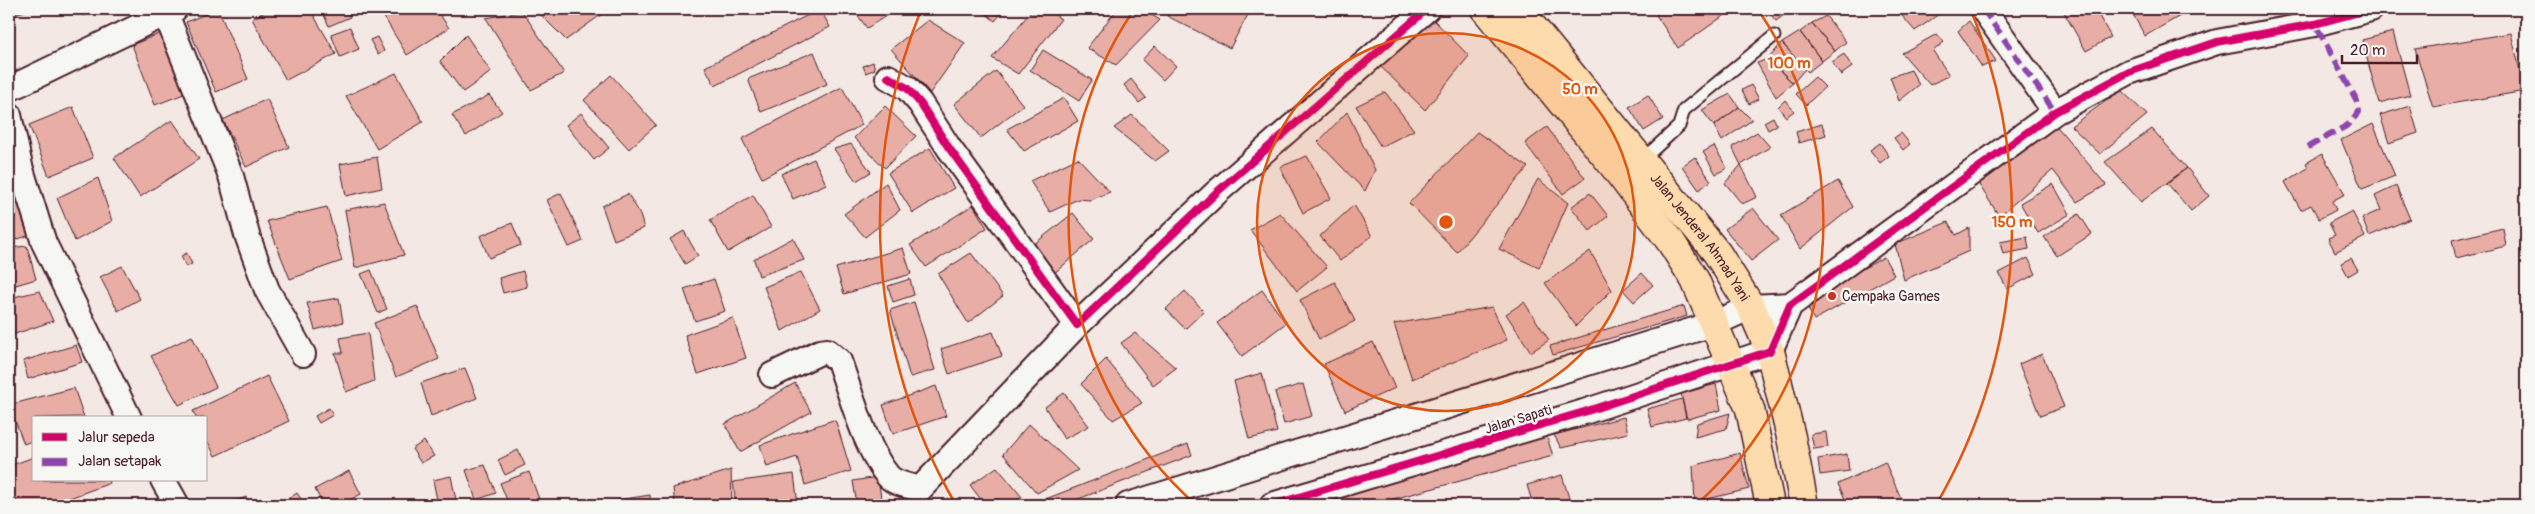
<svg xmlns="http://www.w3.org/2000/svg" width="2535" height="514" viewBox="0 0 2535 514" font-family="Pangolin,sans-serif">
<rect width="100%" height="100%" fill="#f3e8e3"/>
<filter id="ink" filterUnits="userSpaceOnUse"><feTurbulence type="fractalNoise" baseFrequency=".02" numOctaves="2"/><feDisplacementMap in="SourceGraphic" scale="10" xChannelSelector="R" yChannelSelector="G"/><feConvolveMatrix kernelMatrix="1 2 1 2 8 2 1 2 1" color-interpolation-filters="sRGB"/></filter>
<g filter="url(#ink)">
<path fill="#e8aea6" stroke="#4a1f2b" d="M9,9H31L9,16Z
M80,9H95L96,11L83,16Z
M218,9L248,79L216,92L186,22Z
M269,9H310L336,54L286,80L252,19Z
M321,9H347L350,17L329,26Z
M400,9H436L449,28L407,55L384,17Z
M535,9H609L566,40Z
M820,9L830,27L715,86L705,67Z
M853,9H897L867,28Z
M980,9H1005L995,21Z
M1033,9H1046L1061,19L1018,74L992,58Z
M1117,9H1141L1160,20L1116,65L1087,48Z
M1171,9H1251L1230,48L1167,16Z
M1665,9H1731L1732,10L1678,48L1656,15Z
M1766,9H1792L1776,21Z
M1896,9H1946L1915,31Z
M2062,9H2095L2111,37L2086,51Z
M2130,9H2185L2187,12L2145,36Z
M522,11L564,73L531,90L486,18Z
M1826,16L1846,42L1835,51L1812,23Z
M1431,17L1469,56L1425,110L1375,61Z
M928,20L965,43L930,93L891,49Z
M1969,21L1996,61L1982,67L1958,31Z
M1812,23L1835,51L1822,61L1800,32Z
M350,27L359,49L340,57L331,34Z
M1800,32L1822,61L1808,72L1782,43Z
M2393,32L2410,95L2379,103L2362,40Z
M161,33L184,94L155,105L132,45Z
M2511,33L2525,91L2433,107L2415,49Z
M1937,34L1944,42L1933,51L1949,75L1930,85L1902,53Z
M466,35L491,72L463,92L440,61Z
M377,37L384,51L378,55L370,40Z
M1782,43L1805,69L1793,83L1768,59Z
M1155,46L1176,66L1163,80L1142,60Z
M1043,50L1092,80L1079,101L1030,70Z
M814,52L827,84L761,112L748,79Z
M1844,54L1852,67L1841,75L1832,62Z
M1768,59L1793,83L1776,97L1757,63Z
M873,62L875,69L866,73L863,66Z
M1911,70L1919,85L1899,101L1890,77Z
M996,71L1023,105L981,138L954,104Z
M396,73L423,122L377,149L346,96Z
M611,75L656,125L629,149L584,100Z
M1815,77L1825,87L1806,105L1796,94Z
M1131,79L1146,98L1139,103L1124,85Z
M1751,85L1759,99L1749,104L1742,90Z
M842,87L862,125L762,178L742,139Z
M2121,90L2147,115L2100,154L2071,126Z
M1385,92L1414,130L1381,147L1356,106Z
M1730,94L1739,107L1714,126L1702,110Z
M489,95L502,112L466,136L452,115Z
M1648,95L1663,119L1644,131L1629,107Z
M1064,98L1078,121L1024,151L1007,129Z
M267,99L289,147L246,167L223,120Z
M1785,100L1794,111L1786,117L1778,107Z
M885,106L916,136L885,168L854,138Z
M2410,106L2418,133L2389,143L2380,115Z
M73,107L93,158L49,176L29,125Z
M1739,107L1752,120L1722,141L1714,126Z
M1347,112L1375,170L1365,191L1318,142Z
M581,113L609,148L594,160L566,125Z
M1132,115L1169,151L1155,161L1114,128Z
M1773,117L1777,125L1768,130L1764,122Z
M172,120L199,159L140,197L114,158Z
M2054,123L2106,185L2077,202L2053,170L1999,216L1978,183Z
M1822,124L1826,135L1799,143L1796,132Z
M2373,124L2395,176L2362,189L2341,140Z
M1547,127L1585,178L1563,194L1525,143Z
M2152,129L2187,168L2141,202L2105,162Z
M1477,132L1528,167L1457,252L1409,203Z
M1757,132L1770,147L1741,165L1732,147Z
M1901,133L1910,144L1903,150L1894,138Z
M1880,143L1889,156L1880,163L1870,150Z
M851,144L871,172L856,181L834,149Z
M1714,146L1727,168L1716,174L1703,152Z
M930,148L954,188L913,213L888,173Z
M2322,154L2345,194L2332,201L2336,210L2319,219L2311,205L2301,210L2285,182L2308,168L2306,163Z
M1307,156L1331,198L1303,213L1280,167Z
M377,157L382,188L346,196L340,164Z
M1695,157L1711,181L1699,190L1682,166Z
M1078,158L1110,192L1090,200L1078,199L1050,212L1030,181Z
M814,159L826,184L793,199L781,174Z
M1741,165L1757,197L1742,204L1725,183Z
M9,167L15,194L9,195Z
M2187,168L2209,196L2191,211L2167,183Z
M98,178L112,221L75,241L57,198Z
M1538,179L1568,203L1539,268L1499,249Z
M1838,181L1853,207L1800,249L1781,215Z
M886,183L900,210L865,237L844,214Z
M2053,184L2070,214L2038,233L2020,203Z
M2396,186L2410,219L2369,236L2362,218L2381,210L2375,196Z
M561,193L583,241L569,247L547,200Z
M1590,193L1608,216L1590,231L1571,207Z
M628,194L639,212L644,228L614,240L602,206Z
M753,195L771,227L728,252L710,220Z
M384,202L404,255L355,268L345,210Z
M23,203L33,234L9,242V206Z
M973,205L987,228L926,267L910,245Z
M1354,205L1372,236L1340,261L1320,236Z
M327,207L342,261L290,279L267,221Z
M1753,208L1778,240L1751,261L1725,229Z
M2352,211L2365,237L2335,252L2328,238L2335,235L2329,223Z
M1073,213L1094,239L1052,275L1033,245Z
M1280,213L1327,267L1297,291L1250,230Z
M2079,214L2092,234L2057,256L2044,237Z
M1948,222L1956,235L1969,228V251L1904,280L1895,244Z
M512,223L521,245L489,258L480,236Z
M2503,228L2506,246L2456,258L2452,240Z
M684,231L698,256L685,264L670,239Z
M2027,237L2029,249L2003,254L2000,242Z
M793,238L804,260L759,276L754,259Z
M27,246L36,279L9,287V248Z
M903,248L911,274L844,294L836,268Z
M1590,251L1612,290L1576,326L1545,283Z
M187,253L192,264L186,267L181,256Z
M971,253L1003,296L968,323L938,274Z
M1884,257L1894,275L1814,320L1804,301Z
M2028,258L2036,274L2007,289L1999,273Z
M2351,258L2358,270L2348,276L2341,263Z
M122,266L140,299L118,311L100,277Z
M371,270L387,309L378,313L361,274Z
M523,271L527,287L503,293L499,278Z
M801,272L820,309L782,331L764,287Z
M1642,273L1653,285L1634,302L1623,290Z
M714,279L725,311L695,321L684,289Z
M910,279L914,295L893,302L888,286Z
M1335,282L1355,321L1319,339L1300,300Z
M1262,290L1286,323L1242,356L1217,323Z
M40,291L53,321L9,336V298Z
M1185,291L1204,311L1185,329L1166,309Z
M339,298L343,322L315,330L307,303Z
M914,302L935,370L910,377L890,310Z
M1524,302L1549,340L1531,352L1506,314Z
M417,306L439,359L396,377L374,323Z
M1684,306L1687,316L1553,355L1550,346Z
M1492,307L1507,340L1412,379L1394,324Z
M733,318L746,358L698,374L685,335Z
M993,332L1002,356L949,374L941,349Z
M368,333L374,381L346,392L335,353H343L340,338Z
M1135,333L1176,368L1153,385L1121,343Z
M192,336L216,387L179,405L151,356Z
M1373,342L1395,388L1345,411L1324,364Z
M76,345L82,362L28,379L23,361Z
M2042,354L2064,407L2040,416L2019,364Z
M1106,359L1142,403L1113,420L1081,384Z
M465,368L477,398L431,416L421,383Z
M1262,373L1277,432L1249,439L1234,381Z
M267,376L289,421L215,456L206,438V418H196L193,411Z
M795,383L811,412L740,452L725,424Z
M1303,384L1312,416L1284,424L1275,392Z
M1716,384L1721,410L1687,419L1681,394Z
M936,386L946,416L893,434L883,405Z
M74,388L84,417L34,418V440L24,444L9,405Z
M1064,393L1089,426L1064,439L1045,407Z
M1682,399L1686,418L1652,427L1647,409Z
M329,408L333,415L319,423L315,416Z
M1730,413L1726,429L1695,437L1697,423Z
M1624,417L1628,433L1561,448L1554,435Z
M833,420L836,422L851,471L805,485L797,457L767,467L760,445Z
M1029,424L1078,470L1037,493L1003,454Z
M1826,432L1828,447L1814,449L1811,434Z
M1546,434L1553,456L1371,505H1333L1330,494Z
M424,441L434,456L421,463L412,449Z
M1188,444L1192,455L1063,505H1030Z
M518,450L525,465L505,475L498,460Z
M1740,453L1749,489L1695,502L1693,466Z
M1847,454L1849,471L1820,475L1818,459Z
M34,457V480H109L110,483L51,505H18L9,480V466Z
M1885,462L1904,505H1848L1838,484Z
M485,465L496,493L476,500L466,470Z
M997,467L1022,497L1008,505H985L970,485Z
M731,470L732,505H675L673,488Z
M349,471L361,494L340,505H323L315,489Z
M529,472L539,499L522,505H509L500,483Z
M794,474L798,505H736L733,482Z
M1562,475L1571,505H1533L1527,485Z
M451,476L457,505H438L433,480Z
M878,477L882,505H857L853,481Z
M297,493L305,505H278Z
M650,495L651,505H599V503Z
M246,497L250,505H227Z"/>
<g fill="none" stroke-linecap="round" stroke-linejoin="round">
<g stroke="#4a1f2b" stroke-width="15">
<path id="lane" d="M1641,161L1679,126L1684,110L1774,36"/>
</g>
<g stroke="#4a1f2b" stroke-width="28">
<path id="street" d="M1983,9L2055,112
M166,14L231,176L247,235L267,290L303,354
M888,77L907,88L920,103L949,148L1077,325L1217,192L1427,9
M9,89L175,9
M9,115L20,166L44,243L129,418
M772,375L820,352L827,351L839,361C851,394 866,450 888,476C895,484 910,486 920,489L1077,325
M163,480L177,505
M1128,505L1713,324L1751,307L1790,305
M1272,505L1584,412L1770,351L1790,305L2055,112L2129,72L2217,42L2315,24L2371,9"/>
</g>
<g stroke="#4a1f2b" stroke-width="31">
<g id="highway">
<path d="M1485,9L1613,165L1671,242L1695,280L1750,409L1770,505"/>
<path id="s1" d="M1518,9L1717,253L1751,307L1770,351L1791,437L1804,505"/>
</g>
</g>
<use href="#lane" stroke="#f6f6f2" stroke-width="11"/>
<use href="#street" stroke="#f6f6f2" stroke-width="24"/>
<use href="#highway" stroke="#fedbac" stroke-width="28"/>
<path stroke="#8e44ad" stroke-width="6" stroke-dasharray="12 6" stroke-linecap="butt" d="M1983,9L2055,112
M2308,147L2348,125L2359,112L2357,101L2315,24"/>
<g stroke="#f6f6f2" stroke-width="11">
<path id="cycleway" d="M888,77L907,88L920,103L949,148L1077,325L1217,192L1427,9
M1272,505L1584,412L1770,351L1790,305L2055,112L2129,72L2217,42L2315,24L2371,9"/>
</g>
<use href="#cycleway" stroke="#d6006c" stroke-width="8"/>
</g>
</g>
<circle cx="1446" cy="222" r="189" fill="#e0560e" fill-opacity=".12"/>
<g fill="none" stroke="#e0560e" stroke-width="2.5">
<circle cx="1446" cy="222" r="189"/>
<path d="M1196 505A378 378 0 0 1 1133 11M1759 11A378 378 0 0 1 1696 505"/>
<path d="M956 505A566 566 0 0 1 921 10M1971 10A566 566 0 0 1 1936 505"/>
</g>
<circle fill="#c8321e" stroke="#f6f6f2" stroke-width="2" cx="1832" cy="296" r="5"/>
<g text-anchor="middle" stroke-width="5" stroke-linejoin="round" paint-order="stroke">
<g font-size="14" fill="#4a1f2b" stroke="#f6f6f2">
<text dy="5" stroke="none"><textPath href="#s1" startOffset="292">Jalan Jenderal Ahmad Yani</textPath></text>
<text transform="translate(1518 419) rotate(-17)" y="5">Jalan Sapati</text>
</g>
<g font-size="14" fill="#4a1f2b" stroke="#f6f6f2" text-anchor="start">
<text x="1842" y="301">Cempaka Games</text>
</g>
</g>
<circle cx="1446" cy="222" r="8" fill="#e0560e" stroke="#f6f6f2" stroke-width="2.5"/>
<g font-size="15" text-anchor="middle" font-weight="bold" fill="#e0560e" stroke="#f6f6f2" stroke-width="5" stroke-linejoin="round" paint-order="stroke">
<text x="1789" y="68">100 m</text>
<text x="1580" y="94">50 m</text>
<text x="2012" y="227">150 m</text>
</g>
<rect width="2535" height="514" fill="none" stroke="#f6f6f2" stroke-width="30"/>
<rect x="15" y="15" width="2505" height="484" fill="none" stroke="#4a1f2b" stroke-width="2" filter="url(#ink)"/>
<rect x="32" y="416" width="175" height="65" fill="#f6f6f2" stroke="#b1a0a2"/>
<rect x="42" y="433" width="25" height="8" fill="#d6006c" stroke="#b1a0a2"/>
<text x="78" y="442" font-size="15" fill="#4a1f2b">Jalur sepeda</text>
<rect x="42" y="458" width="25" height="8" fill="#8e44ad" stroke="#b1a0a2"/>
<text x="78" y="466" font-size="15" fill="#4a1f2b">Jalan setapak</text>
<path d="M2342 55v8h75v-8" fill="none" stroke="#4a1f2b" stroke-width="2.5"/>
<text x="2350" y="55" font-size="15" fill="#4a1f2b" stroke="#f6f6f2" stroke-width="4" paint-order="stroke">20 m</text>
</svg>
